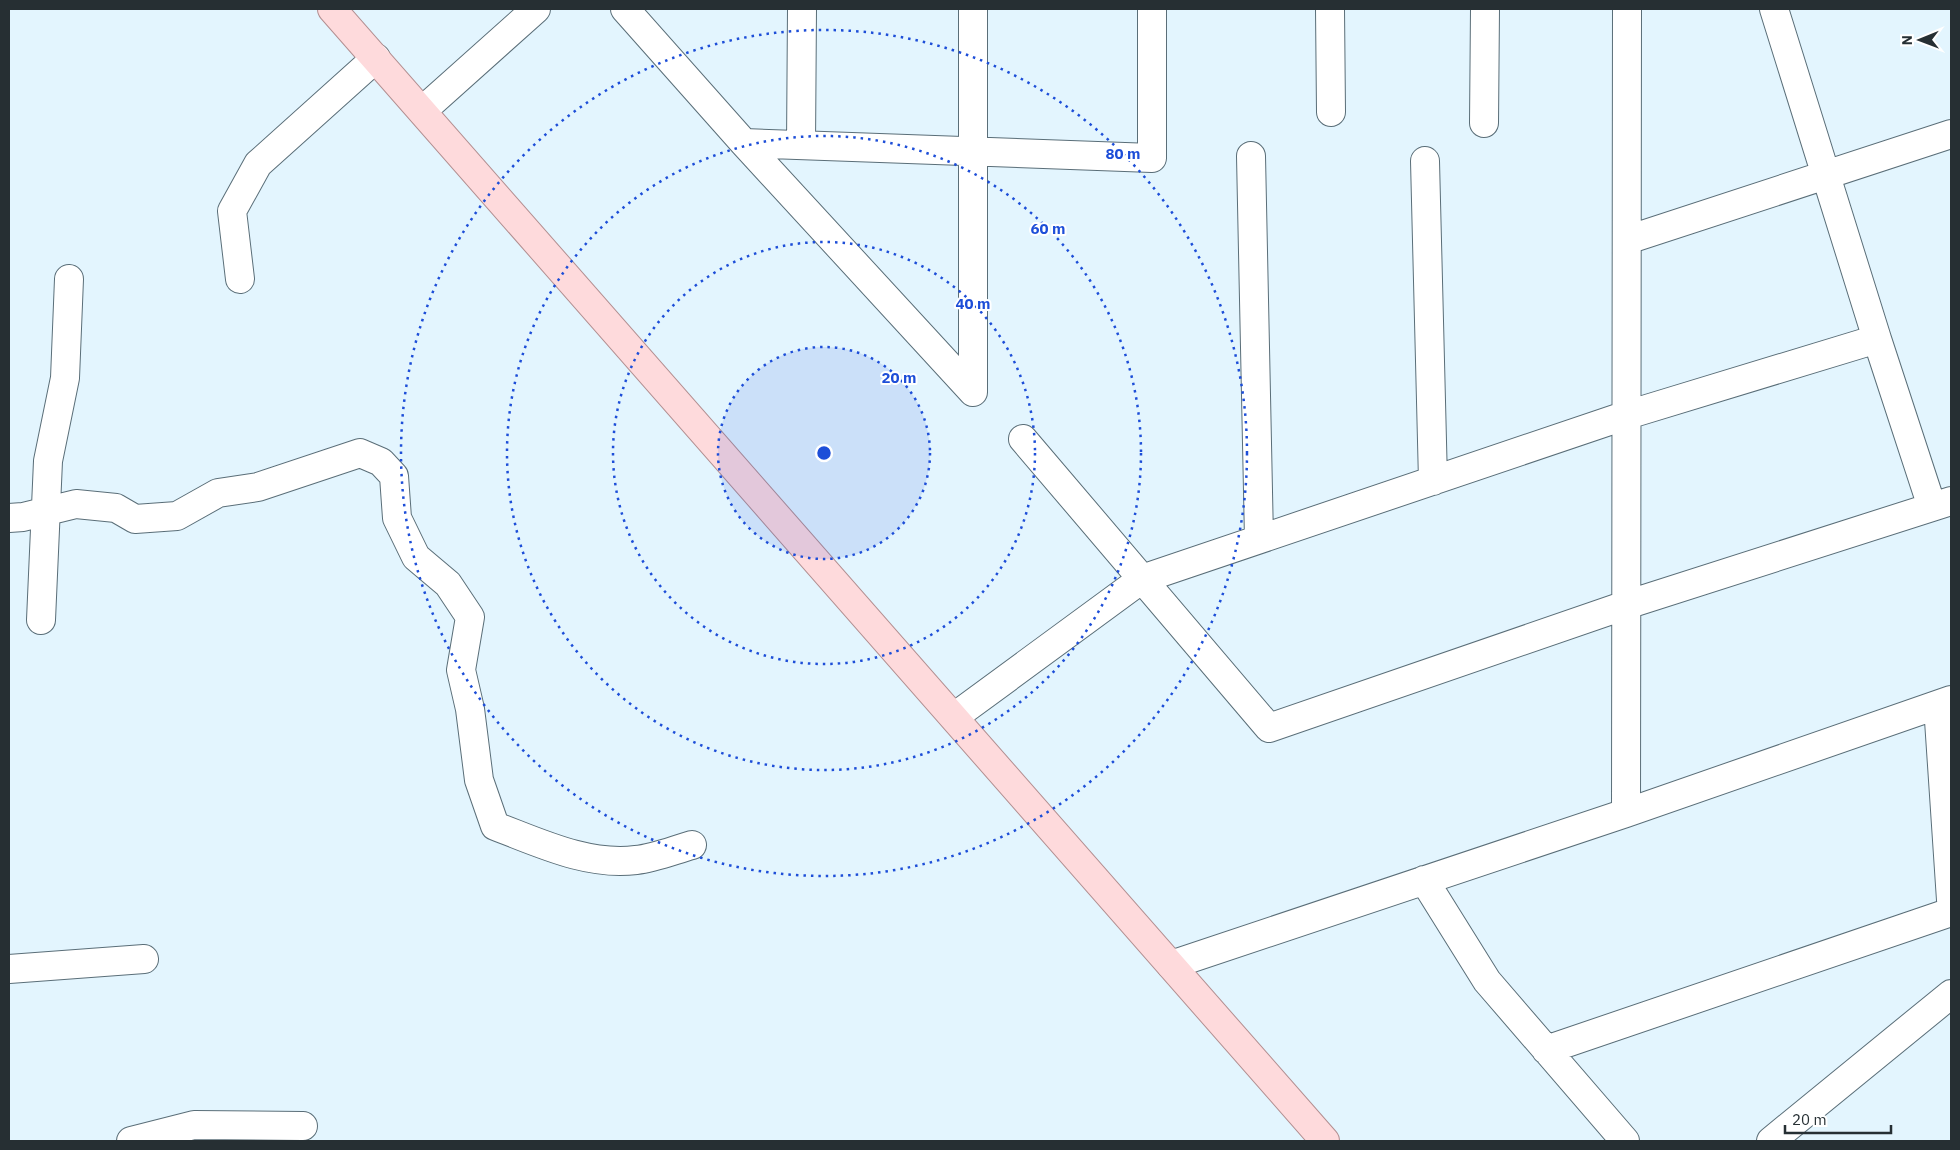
<svg xmlns="http://www.w3.org/2000/svg" width="1960" height="1150" viewBox="0 0 1960 1150" font-family="'IBM Plex Sans',sans-serif">
<rect width="100%" height="100%" fill="#e3f5fe"/>
<g fill="none" stroke-linecap="round" stroke-linejoin="round">
<g stroke="#5a6e78" stroke-width="30">
<path id="minor" d="M625,9L744,143L973,392
M973,9V392
M1330,9L1331,112
M422,111L536,9
M1484,123L1485,9
M744,143L1152,158V9
M801,145L802,9
M1251,156L1259,539
M1425,161L1433,481
M1627,240L1951,134
M240,279L232,211L258,164L376,58
M1877,339L1932,507
M1023,439L1269,728L1626,605L1951,501
M9,518L23,517L76,504L116,508L135,519L177,516L218,493L258,487L360,453L381,462L394,476L397,518L416,557L448,584L470,617L461,670L470,709L479,780L495,826C540,843 587,866 636,860C655,858 674,850 692,845
M41,620L48,461L65,378L69,279
M1938,705L1951,900
M954,717L1142,579L1627,415L1877,339L1774,9
M1626,813L1627,9
M1424,880L1487,981L1625,1141
M1171,965L1626,813L1951,700
M9,969L144,959
M1546,1050L1951,912
M131,1141L194,1125L303,1126
M1771,1141L1951,994"/>
</g>
<g stroke="#b28f91" stroke-width="30">
<path id="primary" d="M332,9L1325,1141"/>
</g>
<use href="#minor" stroke="#fff" stroke-width="28"/>
<use href="#primary" stroke="#fedadc" stroke-width="28"/>
</g>
<circle cx="824" cy="453" r="106" fill="#1d4ed8" fill-opacity=".12"/>
<g fill="none" stroke="#1d4ed8" stroke-width="2.5" stroke-dasharray="2.5 5">
<circle cx="824" cy="453" r="106"/>
<circle cx="824" cy="453" r="211"/>
<circle cx="824" cy="453" r="317"/>
<circle cx="824" cy="453" r="423"/>
</g>
<circle cx="824" cy="453" r="8" fill="#1d4ed8" stroke="#fff" stroke-width="2.5"/>
<g font-size="15" text-anchor="middle" font-weight="bold" fill="#1d4ed8" stroke="#fff" stroke-width="4" stroke-linejoin="round" paint-order="stroke">
<text x="1123" y="159">80 m</text>
<text x="1048" y="234">60 m</text>
<text x="973" y="309">40 m</text>
<text x="899" y="383">20 m</text>
</g>
<rect width="1960" height="1150" fill="none" stroke="#262f33" stroke-width="20"/>
<g transform="translate(1920 40) rotate(269)" stroke="#ffffff" stroke-width="4" paint-order="stroke">
<path d="M0-4L9 19L0 12L-9 19Z" fill="#262f33"/>
<text y="-8" font-size="14" font-weight="bold" text-anchor="middle" fill="#262f33">N</text>
</g>
<path d="M1785 1125v8h106v-8" fill="none" stroke="#262f33" stroke-width="2.5"/>
<text x="1792" y="1125" font-size="15" fill="#262f33" stroke="#ffffff" stroke-width="4" paint-order="stroke">20 m</text>
</svg>
